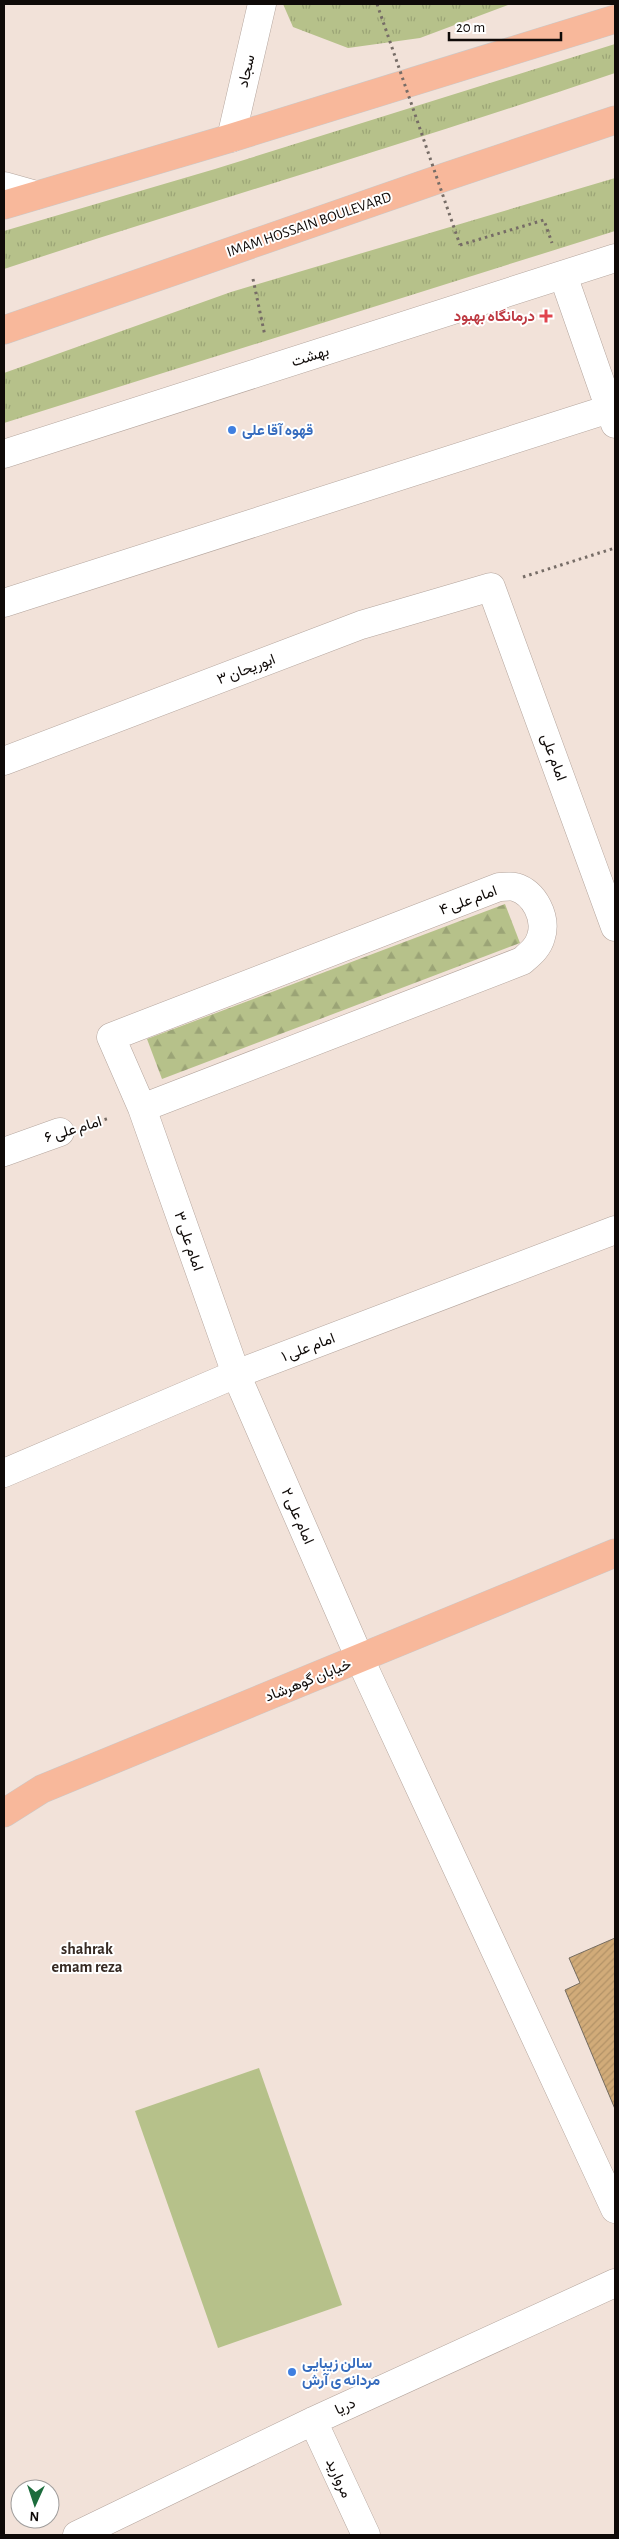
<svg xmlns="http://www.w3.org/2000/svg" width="619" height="2539" viewBox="0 0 619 2539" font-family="'Alegreya Sans',Vazirmatn,sans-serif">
<defs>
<pattern id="grass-tufts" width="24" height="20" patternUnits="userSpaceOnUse" patternTransform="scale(1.25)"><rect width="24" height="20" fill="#b6c18a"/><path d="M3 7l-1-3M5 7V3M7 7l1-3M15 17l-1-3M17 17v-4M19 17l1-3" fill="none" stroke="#9ba476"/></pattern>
<pattern id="forest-firs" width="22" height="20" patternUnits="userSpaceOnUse" patternTransform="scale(1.25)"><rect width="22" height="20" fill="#b6c18a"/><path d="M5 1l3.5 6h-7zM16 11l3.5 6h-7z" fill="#9ba476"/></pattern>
<pattern id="building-hatch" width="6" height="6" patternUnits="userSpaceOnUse" patternTransform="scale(1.25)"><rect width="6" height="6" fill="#d1ab79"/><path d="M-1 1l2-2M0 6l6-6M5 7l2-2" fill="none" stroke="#b29267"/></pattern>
</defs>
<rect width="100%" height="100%" fill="#f2e2d9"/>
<path fill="url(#grass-tufts)" d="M283,4H511L420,38L348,48L293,27Z
M615,44V73C413,142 207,202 4,269V231L215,169Z
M615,178V231L4,423V373L231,292Z"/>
<path fill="url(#forest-firs)" d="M505,904L520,943L162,1079L147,1039Z"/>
<path fill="#b6c18a" d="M259,2068L342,2305L218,2348L135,2111Z"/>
<path fill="url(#building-hatch)" stroke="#756c60" d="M615,1938V2109L565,1990L580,1983L569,1958Z"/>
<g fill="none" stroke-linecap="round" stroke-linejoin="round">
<g stroke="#b4a59d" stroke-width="29">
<path id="minor" d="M231,138L262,4
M4,186L36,195
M563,275L615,424
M4,454L615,258
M4,603L615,407
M4,761L361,625L491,587L615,927
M142,1108L522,961C530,954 538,948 541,937C547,918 535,893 515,887C511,886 504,887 499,887L111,1037L142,1108L236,1374L360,1659L615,2209
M4,1152L60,1132
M4,1473L236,1374L615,1230
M313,2421L366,2535
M77,2535L313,2421L615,2283"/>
</g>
<g stroke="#cac9c9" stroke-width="29">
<path id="major" d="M4,205L231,138L615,19
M4,330L445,177L615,120
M4,1813L42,1789L615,1553"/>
</g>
<path stroke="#766c66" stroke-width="3" stroke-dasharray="2.5 4" stroke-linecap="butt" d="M460,245L544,220L552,243
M253,279L265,336
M523,577L615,548
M92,1123L110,1118"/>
<use href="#minor" stroke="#fff" stroke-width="28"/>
<use href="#major" stroke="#f8b89b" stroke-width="28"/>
<path stroke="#766c66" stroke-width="3" stroke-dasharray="2.5 4" stroke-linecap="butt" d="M377,4L460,245"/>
</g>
<path fill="#e0444e" stroke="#fff" stroke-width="2" d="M543.5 308.5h5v5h5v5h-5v5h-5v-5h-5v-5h5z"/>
<g fill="#3f7fe0" stroke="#fff" stroke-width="2">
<circle cx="232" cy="430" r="5"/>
<circle cx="292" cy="2372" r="5"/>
</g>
<g text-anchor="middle" stroke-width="4" stroke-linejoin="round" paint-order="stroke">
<g font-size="15" fill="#0f0a08" stroke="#fff">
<text transform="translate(246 71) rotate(-77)" y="5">سجاد</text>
<text transform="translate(309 224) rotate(-19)" y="5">IMAM HOSSAIN BOULEVARD</text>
<text transform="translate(310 356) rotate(-18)" y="5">بهشت</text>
<text transform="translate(246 669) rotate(-21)" y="5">ابوریحان ۳</text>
<text transform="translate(554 757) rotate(70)" y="5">امام علی</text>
<text transform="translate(468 900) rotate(-20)" y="5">امام علی ۴</text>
<text transform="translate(73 1129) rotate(-17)" y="5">امام علی ۶</text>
<text transform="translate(189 1241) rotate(71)" y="5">امام علی ۳</text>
<text transform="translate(308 1347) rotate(-21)" y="5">امام علی ۱</text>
<text transform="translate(298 1516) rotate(66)" y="5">امام علی ۲</text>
<text transform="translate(308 1680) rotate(-22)" y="5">خیابان گوهرشاد</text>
<text transform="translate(345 2406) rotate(-25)" y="5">دریا</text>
<text transform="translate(339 2478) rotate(65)" y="5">مروارید</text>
</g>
<g font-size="15" font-weight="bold" fill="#be3a42" stroke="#fff" text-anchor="end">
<text x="535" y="321">درمانگاه بهبود</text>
</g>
<g font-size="15" font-weight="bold" fill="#366cbe" stroke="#fff" text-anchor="start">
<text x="242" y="435">قهوه آقا علی</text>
<text x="302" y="2368">سالن زیبایی<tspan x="302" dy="17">مردانه ی آرش</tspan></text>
</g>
<g font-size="16" font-weight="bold" fill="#372b24" stroke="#fff">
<text x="87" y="1954">shahrak<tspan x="87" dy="18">emam reza</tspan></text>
</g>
</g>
<rect width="619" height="2539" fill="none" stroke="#0f0a08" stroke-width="10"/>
<g transform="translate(35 2504) rotate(183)"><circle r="24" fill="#ffffff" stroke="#9f9d9c"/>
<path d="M0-4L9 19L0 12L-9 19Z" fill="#1c6c3c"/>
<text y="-8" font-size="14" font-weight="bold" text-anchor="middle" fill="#0f0a08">N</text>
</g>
<path d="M449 32v8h112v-8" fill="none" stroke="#0f0a08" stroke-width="2.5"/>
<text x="456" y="32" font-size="15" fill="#0f0a08" stroke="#ffffff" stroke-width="4" paint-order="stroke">20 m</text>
</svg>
